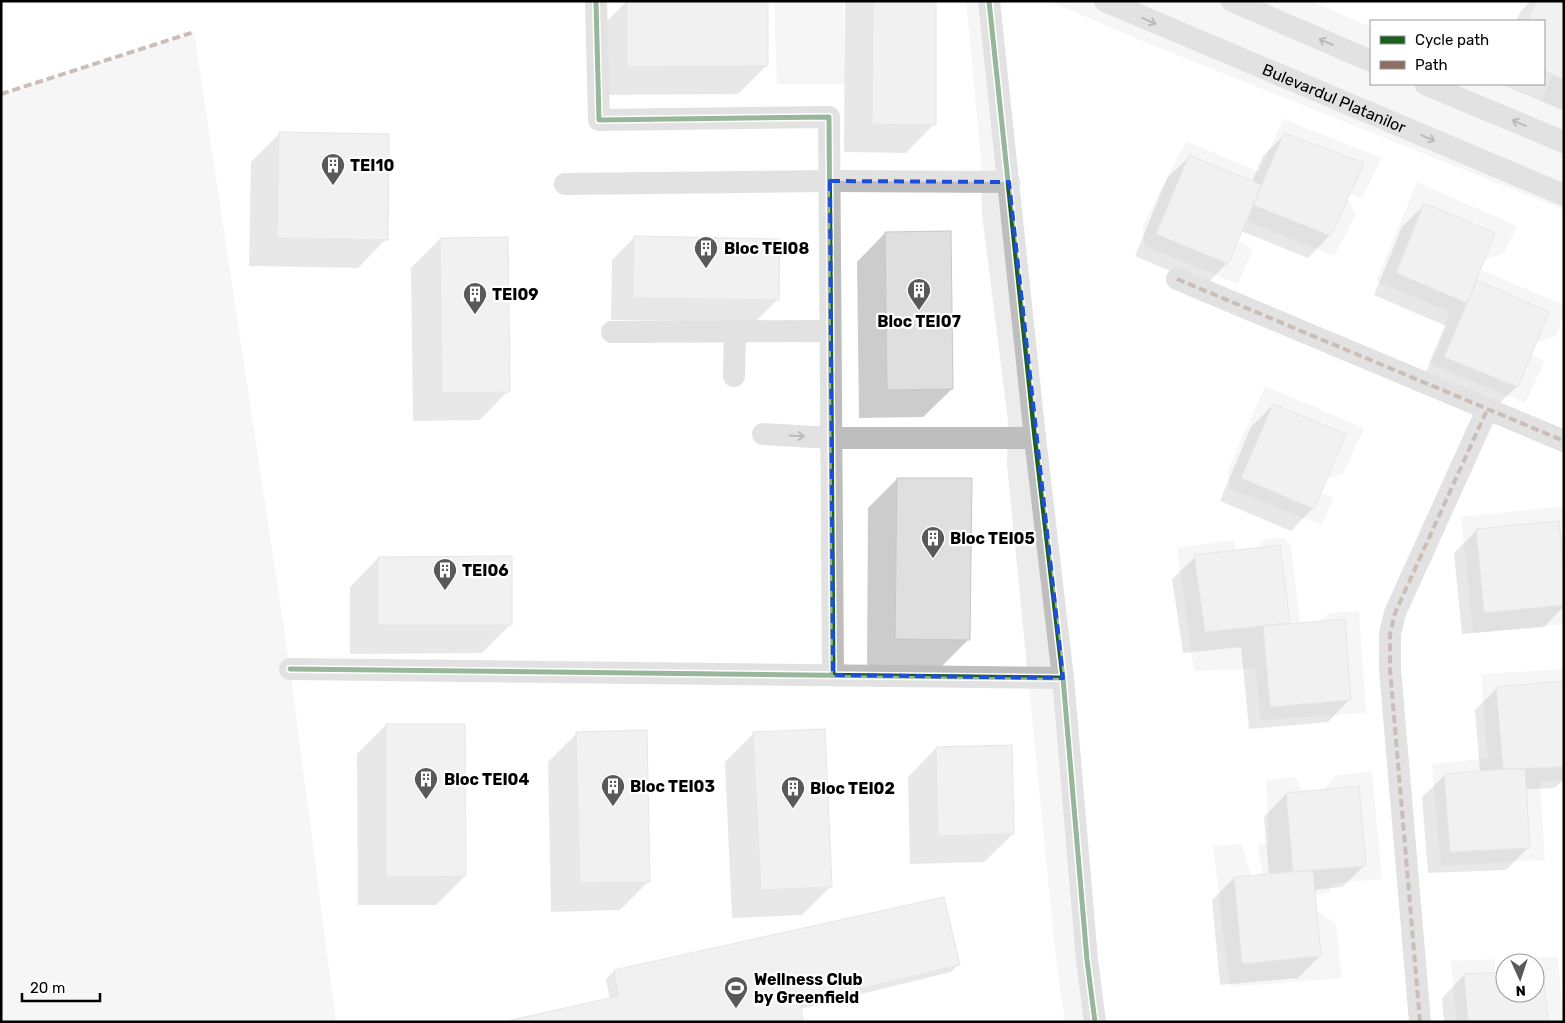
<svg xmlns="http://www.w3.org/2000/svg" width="1565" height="1023" viewBox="0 0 1565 1023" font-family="Rubik,sans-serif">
<rect width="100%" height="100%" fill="#fff"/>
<path fill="#ececec" d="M774,1H843L845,84H777Z
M966,1H989L1095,1022H1065L1055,951L1007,464L1008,421L982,214L981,158Z
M1048,1H1310L1371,27V84H1503L1542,100L1553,75L1564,80V210L1152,45Z
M194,32L290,669L336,1022H1V94Z
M1283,119L1382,158L1362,199L1350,194L1364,163L1285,133L1262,185L1189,155L1156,234L1228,264L1238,241L1253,249L1238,284L1145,246L1142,227L1186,141L1259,172Z
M1417,182L1517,226L1503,254L1485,259L1495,233L1424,203L1396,273L1467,303L1445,357L1517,387L1531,355L1545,361L1525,403L1428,363L1450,312L1376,281Z
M1348,199L1356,215L1334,256L1247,221L1253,205L1331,236Z
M1481,270L1564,305V312L1556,336L1536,343L1549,312L1477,280Z
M1265,386L1364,428L1343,474L1326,479L1346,434L1273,404L1242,478L1314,509L1321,492L1334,498L1321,525L1231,489L1227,472Z
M1564,506V545H1561L1564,564V624L1473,633L1461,517Z
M1285,538L1291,546L1300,622L1290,623L1280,545L1258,548L1265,539Z
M1234,540L1235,551L1194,556L1205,631L1263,626L1271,707L1351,700L1345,619L1320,621L1329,613L1359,611L1366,713L1261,720L1255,669L1194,671L1177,548Z
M1564,669V681L1503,769L1444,774L1450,852L1529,848L1525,769L1564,767V780L1540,782L1545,860L1441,866L1432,764L1488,758L1481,674Z
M1372,772L1382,879L1330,884V893L1315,894L1313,870L1325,789L1335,775Z
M1296,777L1301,791L1286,793L1293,872L1263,875L1257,844L1269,843L1266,780Z
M1242,844L1251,876L1234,877L1242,964L1321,956L1316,910L1336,924L1342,978L1230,987L1213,846Z
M1558,957L1563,1022H1548L1543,969L1535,970V963H1514L1518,958Z
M1495,959V972L1464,974L1468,1022H1457L1451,961Z"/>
<path fill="#0003" d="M627,1H767V65L738,94L599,95V29Z
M845,1H935L934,124L906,153L844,152Z
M1530,1H1564V108L1562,110L1501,84H1544V21H1516L1521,11Z
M280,133L386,239L358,268L249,266L251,162Z
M1285,134L1330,235L1308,258L1241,231L1227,263L1205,286L1135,256L1167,178L1190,156L1252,182L1263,156Z
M1424,205L1475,281L1547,313L1516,387L1494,409L1423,379L1446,326L1374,295L1402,227Z
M885,233L952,389L923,417L859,418L857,262Z
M634,238L777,300L755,322L611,320L612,260Z
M440,239L508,391L480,420L413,421L411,268Z
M1273,405L1313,508L1291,531L1220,501L1251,427Z
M897,479L969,639L940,668L867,667L868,508Z
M1476,531L1564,583V606L1544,627L1462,634L1454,553Z
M1279,546L1289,625L1350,699L1328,722L1249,729L1241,647L1183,653L1172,579L1195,557Z
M378,558L511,624L482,653L350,654V587Z
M1564,683V779L1555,788L1525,789L1528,848L1506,870L1428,873L1422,797L1445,775L1480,772L1475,710L1497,688Z
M386,725L465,876L436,905H358L357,754Z
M577,733L649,881L620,910L551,912L548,762Z
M754,733L831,886L802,915L732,918L725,762Z
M936,748L1013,834L984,862L910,864L908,777Z
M1286,794L1365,865L1342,887L1313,890L1320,956L1298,978L1220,985L1212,900L1234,878L1269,875L1264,817Z
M959,964L951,972L800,1009L610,1000L606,979L614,971Z
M1535,971L1547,1022H1444L1442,998L1464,975L1505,973V993H1535Z"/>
<path fill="#dfdfdf" stroke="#c7c7c7" d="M627,1H768V66L627,67Z
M873,1H936V125L872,124Z
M1536,1H1564V80L1544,70V21H1528Z
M279,132L389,134L388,240L277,238Z
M1284,133L1364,163L1331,236L1253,205Z
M1189,155L1262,185L1228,264L1156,234Z
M1424,203L1495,233L1467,303L1396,273Z
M951,231L953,389L887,390L885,232Z
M634,236L780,239L779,300L633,298Z
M508,237L510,392L442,393L440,238Z
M1477,280L1549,312L1518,387L1444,357Z
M1273,404L1346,434L1314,509L1241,478Z
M897,478H972L970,640L895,639Z
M1559,521L1564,571V605L1484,613L1476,529Z
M1280,545L1290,623L1205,632L1194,555Z
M512,556V625H378V557Z
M1345,619L1351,700L1270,707L1263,626Z
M1564,681V767L1503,769L1496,687Z
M386,724H465L466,876L386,877Z
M825,729L832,887L761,890L753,732Z
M647,730L650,882L580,883L576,732Z
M1012,745L1014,834L938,836L936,747Z
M1503,769H1525L1530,848L1450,852L1444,774Z
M1359,786L1366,866L1293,872L1286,793Z
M1313,870L1321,956L1242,964L1234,877Z
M944,897L960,965L801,1003L803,1022H503L618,996L614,970Z
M1543,969L1548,1022H1468L1464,974L1505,972V993H1535V970Z"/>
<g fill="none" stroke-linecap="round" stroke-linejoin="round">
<path stroke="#b9b9b9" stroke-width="3" stroke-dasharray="1 2.5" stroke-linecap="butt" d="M1542,100L1553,75"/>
<g stroke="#bebebe" stroke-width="22">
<path d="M596,1L599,120L829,117L833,675"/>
<path d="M989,1L1035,438L1063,678L1087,960L1095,1022"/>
<path id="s1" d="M1105,1L1564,195"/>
<path d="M1232,1L1371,61"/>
<path d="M1425,84L1564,142"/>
<path d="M565,184L830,181L1009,182"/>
<path d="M1177,279L1564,441"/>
<path d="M612,332L830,331"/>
<path d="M734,376L735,331"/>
<path d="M763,434L831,438H1035"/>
<path d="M290,669L1063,678"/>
<path d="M1420,1022L1390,669V634L1395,613L1487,410"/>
</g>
<path stroke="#8d6e63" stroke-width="4" stroke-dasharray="8 4" stroke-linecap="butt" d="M1,94L194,32
M1177,279L1564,441
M1420,1022L1390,669V634L1395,613L1487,410"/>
<g stroke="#fff" stroke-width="8">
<path id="cycleway" d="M596,1L599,120L829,117L833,675
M989,1L1035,438L1063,678L1087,960L1095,1022
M290,669L1063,678"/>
</g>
<use href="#cycleway" stroke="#1b5e20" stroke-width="5"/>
</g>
<defs><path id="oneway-shaft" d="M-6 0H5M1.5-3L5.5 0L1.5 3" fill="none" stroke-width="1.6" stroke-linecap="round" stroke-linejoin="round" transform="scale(1.25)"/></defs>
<g stroke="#686868">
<use href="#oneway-shaft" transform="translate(1149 21) rotate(24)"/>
<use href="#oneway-shaft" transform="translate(1326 42) rotate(-157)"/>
<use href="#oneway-shaft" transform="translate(1519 123) rotate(-157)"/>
<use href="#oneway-shaft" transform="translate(1428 138) rotate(23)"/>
<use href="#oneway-shaft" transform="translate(797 436) rotate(3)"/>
</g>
<path d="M0 0H1565V1023H0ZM830,181L1009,182L1063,678L833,675Z" fill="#fff" fill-opacity=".55" fill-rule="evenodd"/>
<path fill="none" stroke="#1d4ed8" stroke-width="4" stroke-dasharray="10 6" stroke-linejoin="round" d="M830,181L1009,182L1063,678L833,675Z"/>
<defs>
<g id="building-pin" transform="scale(1.25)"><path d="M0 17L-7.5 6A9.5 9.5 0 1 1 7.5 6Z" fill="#595959" stroke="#fff"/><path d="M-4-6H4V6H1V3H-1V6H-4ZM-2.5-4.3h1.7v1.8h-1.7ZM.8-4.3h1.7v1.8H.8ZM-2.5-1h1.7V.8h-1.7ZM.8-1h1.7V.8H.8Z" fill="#fff"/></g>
<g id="stadium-pin" transform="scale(1.25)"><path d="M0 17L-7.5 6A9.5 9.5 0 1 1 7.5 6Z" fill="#595959" stroke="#fff"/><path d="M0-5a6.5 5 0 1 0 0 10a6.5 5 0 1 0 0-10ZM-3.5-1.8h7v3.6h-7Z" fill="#fff"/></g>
</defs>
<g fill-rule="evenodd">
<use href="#building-pin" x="333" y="165"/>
<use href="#building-pin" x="706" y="248"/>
<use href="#building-pin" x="919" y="290"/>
<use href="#building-pin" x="475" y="294"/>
<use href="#building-pin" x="933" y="538"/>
<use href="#building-pin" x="445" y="570"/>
<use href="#building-pin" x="426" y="779"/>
<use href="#building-pin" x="613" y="786"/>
<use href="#building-pin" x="793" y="788"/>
<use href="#stadium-pin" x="736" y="988"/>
</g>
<g text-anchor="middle" stroke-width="4.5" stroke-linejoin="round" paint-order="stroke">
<g font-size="16" fill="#000" stroke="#fff">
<text dy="6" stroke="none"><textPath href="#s1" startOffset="249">Bulevardul Platanilor</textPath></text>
</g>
<g font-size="16" font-weight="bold" fill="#000" stroke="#fff" text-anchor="start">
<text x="350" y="171">TEI10</text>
<text x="724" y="254">Bloc TEI08</text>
<text x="492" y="300">TEI09</text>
<text x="919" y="327" text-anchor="middle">Bloc TEI07</text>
<text x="950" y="544">Bloc TEI05</text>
<text x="462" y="576">TEI06</text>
<text x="444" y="785">Bloc TEI04</text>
<text x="630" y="792">Bloc TEI03</text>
<text x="810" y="794">Bloc TEI02</text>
<text x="754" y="985">Wellness Club<tspan x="754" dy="18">by Greenfield</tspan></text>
</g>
</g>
<rect width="1565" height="1023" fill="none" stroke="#000000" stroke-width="5"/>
<rect x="1370" y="20" width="175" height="65" fill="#ffffff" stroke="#999999"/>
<rect x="1380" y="36" width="25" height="8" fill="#1b5e20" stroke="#999999"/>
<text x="1415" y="45" font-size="15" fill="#000000">Cycle path</text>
<rect x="1380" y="61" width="25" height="8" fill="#8d6e63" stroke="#999999"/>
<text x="1415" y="70" font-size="15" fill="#000000">Path</text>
<g transform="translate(1520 978) rotate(177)"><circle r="24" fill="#ffffff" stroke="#999999"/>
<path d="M0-4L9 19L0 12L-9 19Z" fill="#595959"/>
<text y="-8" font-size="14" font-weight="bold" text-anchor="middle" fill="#000000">N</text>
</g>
<path d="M22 993v8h78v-8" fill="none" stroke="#000000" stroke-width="2.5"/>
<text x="30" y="993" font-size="15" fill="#000000" stroke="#ffffff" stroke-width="4" paint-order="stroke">20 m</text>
</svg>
